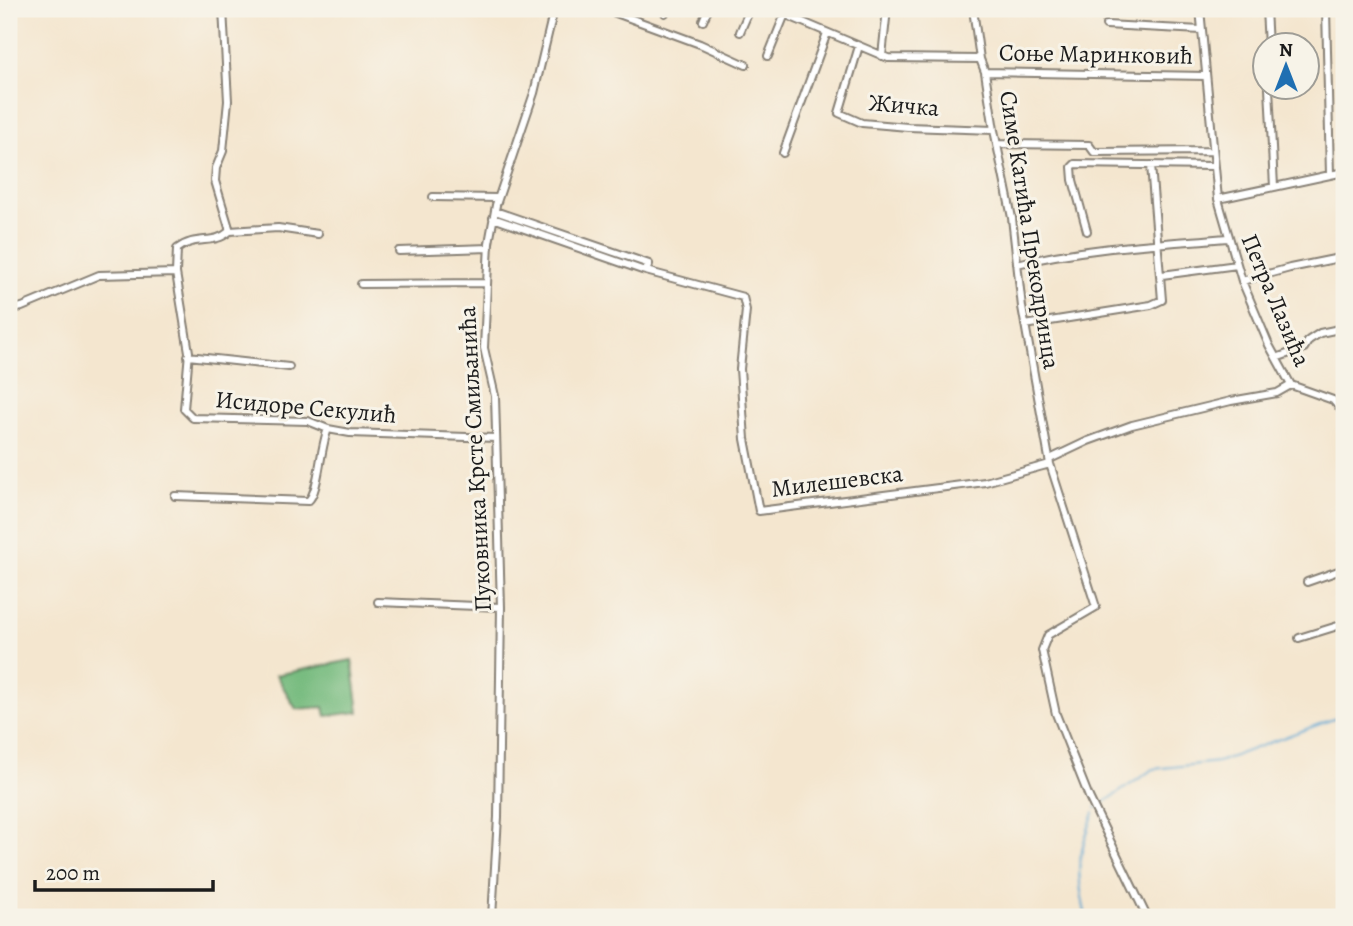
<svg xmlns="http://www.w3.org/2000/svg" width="1353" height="926" viewBox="0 0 1353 926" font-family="Alegreya,serif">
<rect width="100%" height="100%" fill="#f7f3e8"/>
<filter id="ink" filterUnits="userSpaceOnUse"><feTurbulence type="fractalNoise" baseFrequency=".0143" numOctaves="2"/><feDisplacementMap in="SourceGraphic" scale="14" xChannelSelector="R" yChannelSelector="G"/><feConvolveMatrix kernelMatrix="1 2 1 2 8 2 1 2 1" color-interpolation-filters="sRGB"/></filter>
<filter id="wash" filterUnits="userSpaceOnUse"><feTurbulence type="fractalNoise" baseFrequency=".00686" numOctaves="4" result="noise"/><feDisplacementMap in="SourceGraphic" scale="28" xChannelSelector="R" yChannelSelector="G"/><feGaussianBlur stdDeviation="1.57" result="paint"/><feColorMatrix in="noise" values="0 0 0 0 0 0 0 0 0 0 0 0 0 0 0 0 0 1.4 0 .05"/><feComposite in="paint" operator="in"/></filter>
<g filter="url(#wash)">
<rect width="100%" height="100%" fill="#f4e6cf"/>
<path fill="#78bc80" stroke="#4a6c4e" stroke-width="2" d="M352,660L359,712L326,716L324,707L296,709L276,675Z"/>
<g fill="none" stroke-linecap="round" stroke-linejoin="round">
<path stroke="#5aa5d2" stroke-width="2" d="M1096,808L1153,769L1218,762L1344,715
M1086,917C1075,870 1077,859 1094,813"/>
</g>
</g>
<g filter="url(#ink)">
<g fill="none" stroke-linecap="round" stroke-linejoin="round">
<g stroke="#888176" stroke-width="10">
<path id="minor" d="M223,9L228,101L223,151L216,168L215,181L230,231C213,246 197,234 177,249L176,273L189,352L184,409L193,418L308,421L328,429L350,433L496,438
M605,9L700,44L746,65
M772,9L888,58L980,59
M973,9L980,59L985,72L994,130L1012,218L1022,307L1050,464L1096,607L1048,635L1042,650L1056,714L1089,797L1147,917
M1200,9L1218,199L1242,281L1269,345L1291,385L1333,400L1344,413
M1266,9L1268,46
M1326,9L1330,175
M665,13L667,9
M703,21L708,9
M1106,25L1201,30
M740,32L750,9
M859,46L839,113L862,123L908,127L994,130
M768,56L785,14
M882,56L887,9
M985,72L1206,76
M1269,88L1274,187
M997,144L1089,145L1094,152L1212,151
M783,153L827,33
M433,197L498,198
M1218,199L1344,172
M495,211L649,264L646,271
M493,218L642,270L743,297L746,310L740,369L745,439L759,511L985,482L1050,464
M230,231L278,228L318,234
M1087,231L1073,180L1072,167L1075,164L1213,166
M399,251L489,248
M1017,264C1086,247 1158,244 1228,238
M1162,275L1237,265
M1242,281L1290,268L1344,257
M361,284L487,283
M9,310L22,307L99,275L176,273
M1025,325L1151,305L1162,300L1151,165
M188,356L289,367
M1276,358L1304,348L1309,340L1320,333L1344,328
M1050,459L1088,441L1132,425L1231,401L1277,393L1291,385
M175,496L308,501C319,493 320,447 328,429
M1307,582L1344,569
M378,602L501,607
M1299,638L1344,624
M492,917L498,817L501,607L495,396L484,348L489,243L496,205L534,93L554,9"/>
</g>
<use href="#minor" stroke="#fff" stroke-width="6"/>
</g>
</g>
<g text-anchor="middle" stroke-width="6" stroke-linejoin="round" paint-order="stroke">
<g font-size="24" fill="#1c1c1c" stroke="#f7f3e8">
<text transform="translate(1096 54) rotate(1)" y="8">Соње Маринковић</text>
<text transform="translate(904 105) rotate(5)" y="8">Жичка</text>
<text transform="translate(1030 230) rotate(81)" y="8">Симе Катића Прекодринца</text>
<text transform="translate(1276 300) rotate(67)" y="8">Петра Лазића</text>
<text transform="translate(306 407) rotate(5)" y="8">Исидоре Секулић</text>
<text transform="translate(475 459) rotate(-93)" y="8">Пуковника Крсте Смиљанића</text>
<text transform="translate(837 481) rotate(-7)" y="8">Милешевска</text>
</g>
</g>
<rect width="1353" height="926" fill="none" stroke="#f7f3e8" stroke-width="35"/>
<g transform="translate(1286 66)"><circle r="33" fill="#f7f3e8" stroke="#9f9d96" stroke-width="2"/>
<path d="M0-5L12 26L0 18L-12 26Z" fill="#1f6fb2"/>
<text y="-10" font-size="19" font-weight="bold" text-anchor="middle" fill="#1c1c1c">N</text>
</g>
<path d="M35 880v10h178v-10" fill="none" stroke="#1c1c1c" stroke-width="3.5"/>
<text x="46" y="880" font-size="21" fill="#1c1c1c" stroke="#f7f3e8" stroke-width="5" paint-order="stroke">200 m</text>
</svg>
